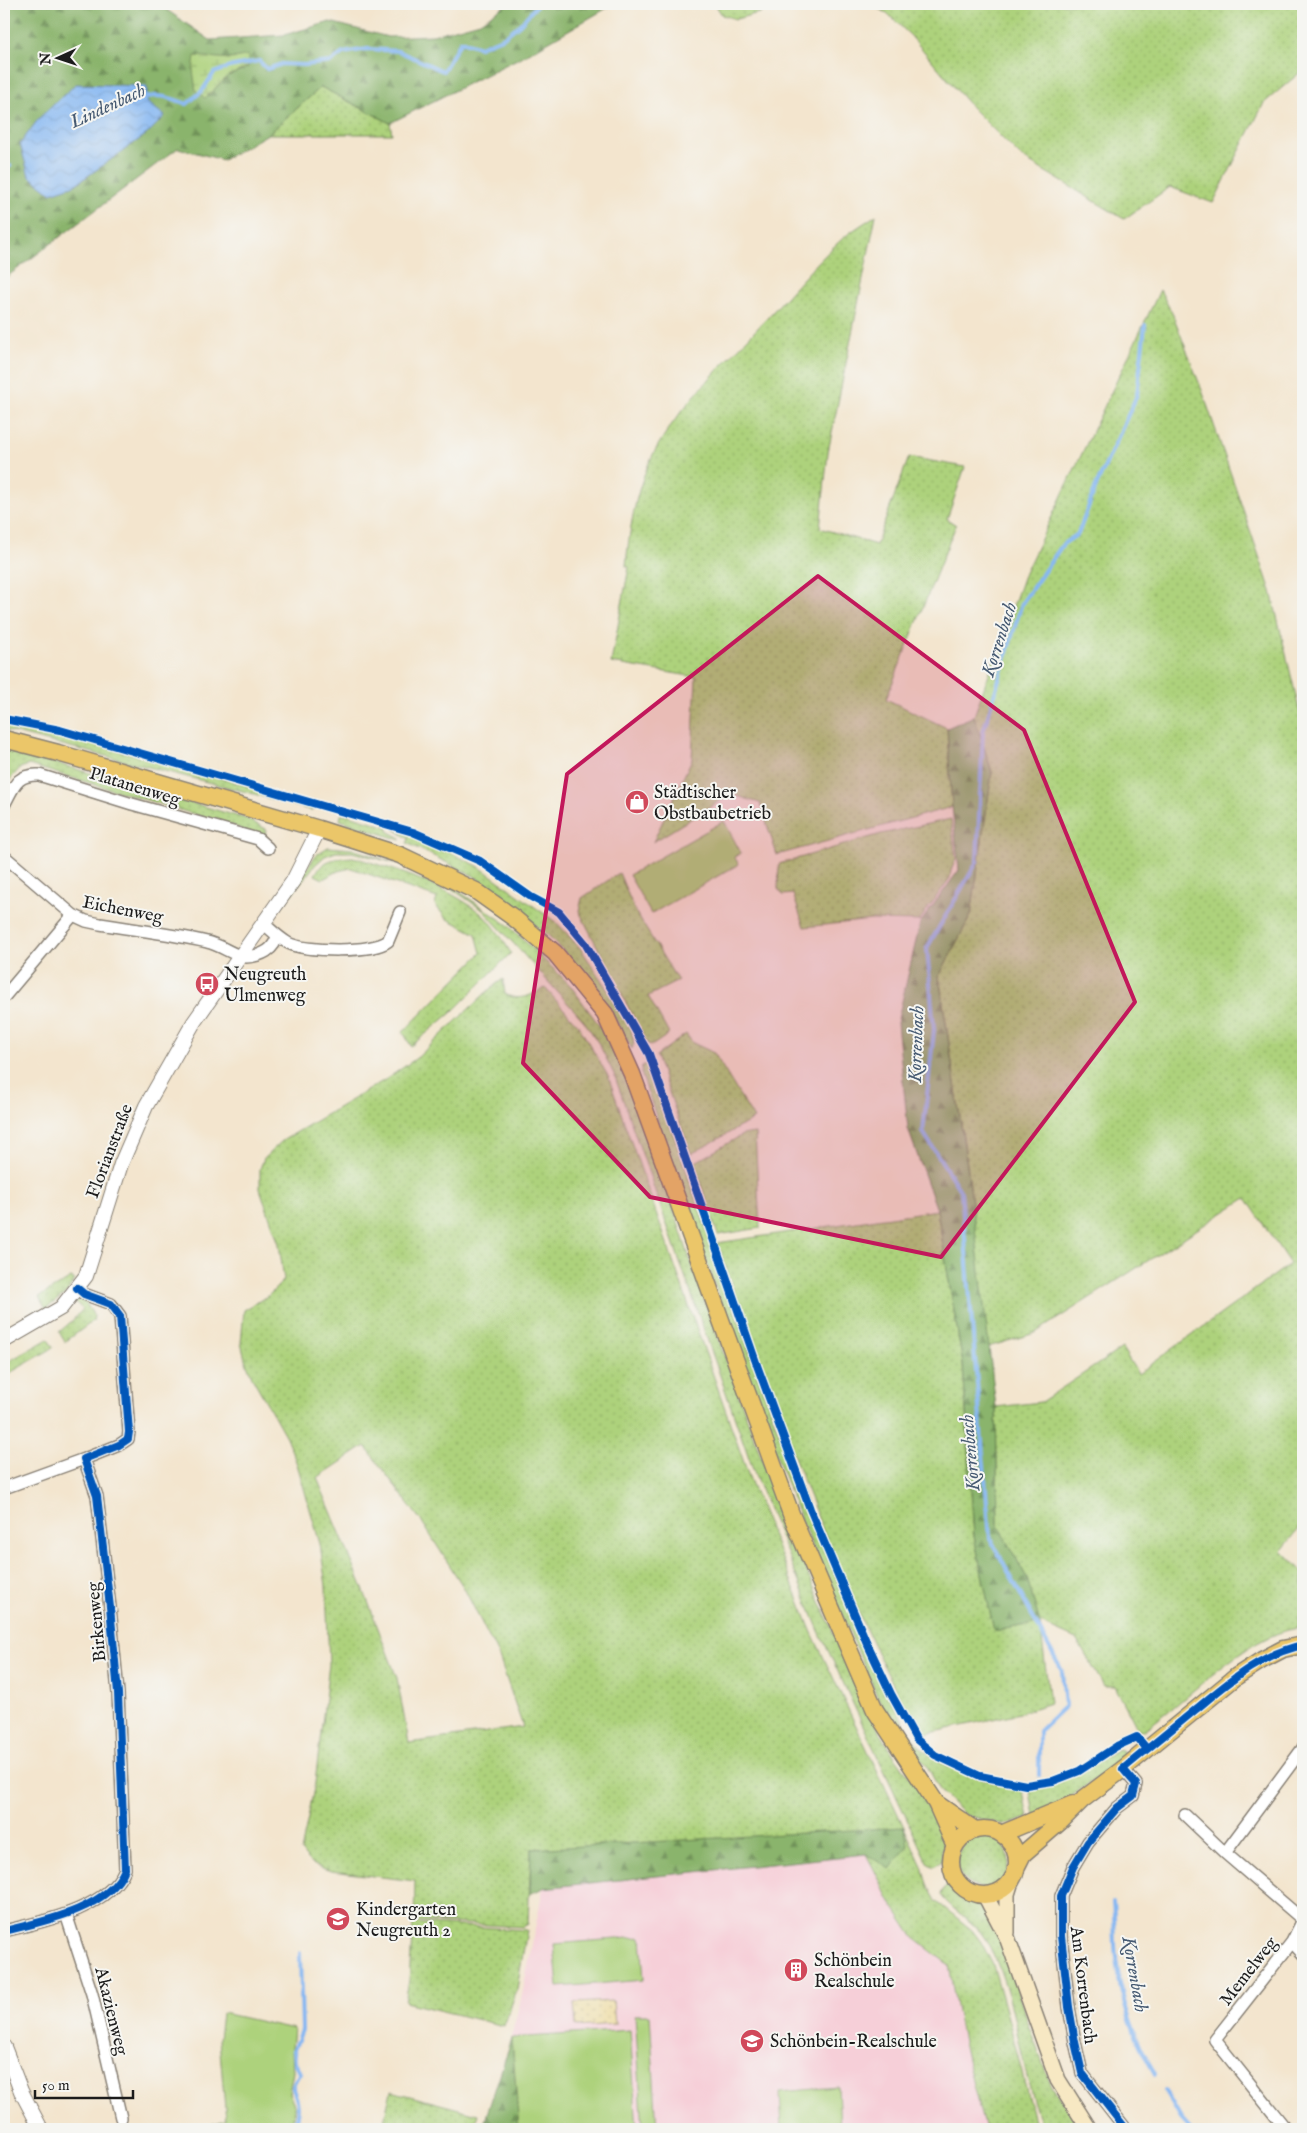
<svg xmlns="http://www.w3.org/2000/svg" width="1307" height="2133" viewBox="0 0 1307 2133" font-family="'IM FELL English',serif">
<defs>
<pattern id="grass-dots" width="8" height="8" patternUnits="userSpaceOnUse" patternTransform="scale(1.25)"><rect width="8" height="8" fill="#add27c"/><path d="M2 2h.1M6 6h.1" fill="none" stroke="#94b46b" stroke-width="1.8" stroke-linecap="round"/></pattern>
<pattern id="forest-firs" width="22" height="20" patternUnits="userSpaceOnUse" patternTransform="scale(1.25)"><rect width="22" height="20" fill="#8ab46c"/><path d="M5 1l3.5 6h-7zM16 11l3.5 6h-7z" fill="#709258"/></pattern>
<pattern id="wetland-marsh" width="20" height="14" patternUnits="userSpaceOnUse" patternTransform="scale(1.25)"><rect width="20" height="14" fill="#add27c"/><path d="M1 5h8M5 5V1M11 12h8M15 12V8" fill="none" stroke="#94b46b"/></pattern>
<pattern id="sand-dots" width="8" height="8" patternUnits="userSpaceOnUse" patternTransform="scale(1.25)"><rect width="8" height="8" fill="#eeda9e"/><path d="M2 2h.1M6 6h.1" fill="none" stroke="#ccba88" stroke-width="1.8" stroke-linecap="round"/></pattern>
<pattern id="water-waves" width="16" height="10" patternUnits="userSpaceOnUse" patternTransform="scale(1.25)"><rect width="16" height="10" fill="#86b7f2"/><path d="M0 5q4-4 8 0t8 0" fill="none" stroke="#739dcf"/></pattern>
</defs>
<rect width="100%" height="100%" fill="#f6f6f2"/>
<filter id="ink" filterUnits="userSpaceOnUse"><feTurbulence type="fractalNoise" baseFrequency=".02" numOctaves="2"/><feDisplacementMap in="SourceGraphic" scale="10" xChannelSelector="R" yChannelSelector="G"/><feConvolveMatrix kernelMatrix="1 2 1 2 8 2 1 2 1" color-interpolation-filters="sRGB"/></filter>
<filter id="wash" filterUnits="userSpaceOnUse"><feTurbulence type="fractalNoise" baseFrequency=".0096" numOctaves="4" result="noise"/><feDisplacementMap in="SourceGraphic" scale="20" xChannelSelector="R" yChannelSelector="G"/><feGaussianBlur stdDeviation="1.12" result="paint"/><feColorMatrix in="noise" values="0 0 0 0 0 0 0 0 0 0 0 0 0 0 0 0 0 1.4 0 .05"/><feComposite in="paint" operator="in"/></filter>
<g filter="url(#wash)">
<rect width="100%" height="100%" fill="#f3e5ce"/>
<path fill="#f6cfd8" d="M866,1854L893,1906L914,1938L949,1965L957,2016L973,2087L985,2129H512L511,2037L523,1991L543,1888Z"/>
<path fill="url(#grass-dots)" stroke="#64774c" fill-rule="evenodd" d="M715,4H793L736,19L722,15Z
M868,4H1303V70L1264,103L1213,203L1170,187L1124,219L1021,157L973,109L911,36L887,13Z
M321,87L390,123L392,134H268Z
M876,215L828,452L820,528L876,545L909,457L965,467L947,519L956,525L886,699L947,728L952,807L777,855L760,803L731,794L653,842L692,759L696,677L611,663L629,567L626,566C629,532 635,494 649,463C670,416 718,370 753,333C783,302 810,268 842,239C852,230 865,223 876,215Z
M1160,290L1173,315L1203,393L1271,591L1299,709L1303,723V1524L1282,1550L1303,1572V1614L1300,1617L1298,1628C1243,1636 1188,1701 1142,1731H1139L1137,1728L1115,1686H1104L1076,1639L1040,1623L1050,1703L1020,1713L921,1735C888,1679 862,1622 836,1562C792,1457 755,1350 717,1243L937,1210L963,1364L974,1536L994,1630L1027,1578L998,1527L996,1407L1041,1402L1122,1348L1138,1374L1290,1264L1246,1198L1035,1333L988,1347L969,1178L939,976L971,915L992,772L974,716L1024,575Z
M4,722L58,734L231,781L314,806L312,810H310L254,794L4,730Z
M4,748L247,819L266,829L265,836H259L234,826L29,765L20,768L6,784H4Z
M346,814L388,827V831L401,838L400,840L340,820L341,815Z
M951,819L956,860L951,870L950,878L919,921L872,920L804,927L793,894L783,895L778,889L779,864L881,834Z
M394,829L415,836L478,866L557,923L581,949L630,1024L634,1043L632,1049L608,1007L572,960L548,935L474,876L407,843L409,839Z
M328,847L352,849L395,863L352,852H336L325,856L315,865L281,907L316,855Z
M353,857C394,869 454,888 486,918C496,927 504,942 511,953L451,1013L411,1046L403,1032L481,953L476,934L446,918L435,905L437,898L351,868L338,871L323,879L315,875C323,859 336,858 353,857Z
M400,864L451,886L508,925L570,985L612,1043L652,1145L699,1286L783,1517L869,1714L895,1757L926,1799L943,1833L944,1844L942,1850V1861L934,1866L927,1862L819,1631L755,1475L614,1074L599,1044L584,1021L483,910L452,889Z
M619,873L635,911L678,981L648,996L669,1034L653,1045L647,1044L579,911L582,898Z
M503,979L505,994C519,1002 532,995 545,988L578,1025L608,1076L749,1477L812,1633L904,1827L922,1866L927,1884L936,1901L972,1930L981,1942L993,1965L1010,2025L1036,2129H985C969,2075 958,2021 949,1965L914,1938L893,1906L866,1854L908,1845L531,1849L528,1924L523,1927L414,1921L415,1881L331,1871L314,1865L301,1852L315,1783L329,1664L326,1586L320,1544L297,1464L286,1437L252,1377L245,1359L241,1343L244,1310L268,1296L284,1280L279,1244L260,1189V1169L264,1158L282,1141L388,1078L418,1057L491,988ZM365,1446L422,1522L464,1588L499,1657L523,1727L409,1743L397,1678L362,1586L317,1478Z
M686,1034L693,1043L714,1053L754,1119L691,1154L656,1056Z
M646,1064L651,1069C710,1237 765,1408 834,1572C853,1619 872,1667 897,1711C903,1720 907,1731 914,1740C938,1770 984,1779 1020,1788L1023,1791L1028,1818L1009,1824H1001L965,1815L941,1792L926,1764L906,1744L879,1700L798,1513L745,1372L641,1073L642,1066Z
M755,1133L760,1228L718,1235L694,1163L742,1135Z
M71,1278L75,1280L66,1293L46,1309L39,1297Z
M83,1298L94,1316L93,1321L65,1342L59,1332L72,1321L83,1309L75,1302L78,1299Z
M48,1339L53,1348L8,1374L4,1364Z
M1118,1749L1122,1750L1124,1754L1123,1758C1094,1780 1067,1801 1034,1816L1030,1791L1032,1788C1065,1782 1090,1766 1118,1749Z
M957 1862a26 26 0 1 1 52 0a26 26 0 1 1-52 0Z
M947,1886H951L983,1907L995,1927L1009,1959L1027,2022L1051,2085L1081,2129H1043C1018,2068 1019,1998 986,1940C975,1921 953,1912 941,1895L942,1891Z
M413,1923L527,1930L517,1989L504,2026L405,2002L409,1980Z
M391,2091L478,2114L473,2129H382Z"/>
<path fill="url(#forest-firs)" stroke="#536844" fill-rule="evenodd" d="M4,4H111L164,8L210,40L284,35L330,22L388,37L433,35L480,22L507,4H614L527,54L390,123L321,87L268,134L223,160L178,148L4,279ZM247,56L248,67L228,76L205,98L196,57L230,59ZM147,86V134L75,185Z
M974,716L992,772L971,915L939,976L969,1178L996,1407L998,1526L1027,1578L1040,1623L994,1631L974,1536L963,1364L937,1210L908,1129L897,1023L920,923L959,870L952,807L947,728Z
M904,1827L908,1845L890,1869L866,1854L543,1888L530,1894L531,1849Z
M512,2038L519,2129H482Z"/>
<path fill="url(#wetland-marsh)" stroke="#64774c" d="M248,55V67L228,76L205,98L196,91L193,70L195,56L230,59Z"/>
<path fill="url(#sand-dots)" stroke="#857b5d" d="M613,2001L615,2024L576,2027L574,2003Z"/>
<path fill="#add27c" stroke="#64774c" d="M724,821L741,853L734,857L739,864L651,914L629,875Z
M641,1937L644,1980L558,1987L554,1944Z
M222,2013L294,2029L292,2049L293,2072L289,2093L295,2106L291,2129H206L212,2124L226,2120L219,2039Z
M635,2015H650L657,2129H643Z
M630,2030L637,2129H519L512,2038Z
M838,2087L840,2129H782L780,2092Z"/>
<path fill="url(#water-waves)" stroke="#516a87" d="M76,84L147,86V102L165,116L147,134L75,185L51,193L29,176L20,144L39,118Z"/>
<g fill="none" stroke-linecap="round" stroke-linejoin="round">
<path stroke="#86b7f2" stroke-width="4" d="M143,99C157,92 173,99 187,104L202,91L214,73L229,67L259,61L267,69L282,64L304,65L331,62L343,53L368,49L398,51L443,71L461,41L480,47L504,37L520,24L538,4
M4,169L10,166
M1039,1775V1731L1065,1706L1062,1671L990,1538L961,1192L923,1132L934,1030L927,948L977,862L983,732L1022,603L1063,544L1078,534L1097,484L1137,395L1145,325
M1113,1902C1115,1920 1114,1939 1116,1957C1120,1999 1134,2038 1155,2074
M1165,2091L1181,2119L1190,2129
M298,2129C294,2121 298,2115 298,2106C297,2088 286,2094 300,2073L295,2062L294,2050L302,2030L300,1953"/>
</g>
</g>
<g filter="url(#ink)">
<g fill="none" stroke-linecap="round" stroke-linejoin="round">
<g stroke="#888075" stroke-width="14">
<path id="minor" d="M4,805C14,787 16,774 39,775L132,804L258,839L268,848
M4,856L73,915
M263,923C270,929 279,938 288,943C305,952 373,953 388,941L400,912
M4,997L73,915L86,921L100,924C136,930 172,934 207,942C220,944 235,957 246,957C261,956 275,950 277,935
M4,1488L84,1459
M1123,1769L1136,1784L1133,1796L1117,1808L1088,1842L1073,1867L1061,1896V1936L1069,2007L1075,2042L1082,2073L1126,2129
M1185,1815L1225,1853L1303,1920
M1225,1853L1303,1748
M66,1914L92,1994L121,2118
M4,1931C41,1922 109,1909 125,1869L118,1693L110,1607L97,1496L84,1459L119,1445L128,1439L129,1432L120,1316L111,1304L84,1294L77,1288
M1292,1942L1303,1954
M1286,2129L1215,2040L1292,1942L1303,1920"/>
</g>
<g stroke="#888075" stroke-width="16">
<path id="tertiary" d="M4,1341L61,1308L86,1276L121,1164L146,1106L194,1022L293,881L319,829
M4,2047L21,2091L41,2129"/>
</g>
<g stroke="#888075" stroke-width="18">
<path id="secondary" d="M985,1895L1007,1937L1058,2080L1089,2129
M1007,1933V1894L1012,1878"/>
</g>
<g stroke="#888075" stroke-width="19">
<path id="primary" d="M4,739L58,753L319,829L400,855L476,891L514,918L555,953L605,1014L632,1074L791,1514L875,1710L936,1803L955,1846
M936,1803L975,1830
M951 1862a33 33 0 1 1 66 0a33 33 0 1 1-66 0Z
M1001,1834L1073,1804
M1016,1868L1023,1854L1060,1822L1082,1800L1123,1769L1237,1676L1262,1660L1283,1649L1303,1645"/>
</g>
<use href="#minor" stroke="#fff" stroke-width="11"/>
<use href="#tertiary" stroke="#fff" stroke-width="14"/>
<use href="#secondary" stroke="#f7e8c3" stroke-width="15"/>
<use href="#primary" stroke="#ebc669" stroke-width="16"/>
<g stroke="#f6f6f2" stroke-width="11">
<path id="cycleway" d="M4,719L60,730L413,832L480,861L531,897L559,912L585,943L649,1054L758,1368L810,1509L866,1641L891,1694L916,1739L935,1755L980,1776L1026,1785L1053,1781L1079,1771L1117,1746L1137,1737L1147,1749
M4,1931C41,1922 109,1909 125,1869L118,1693L110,1607L97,1496L84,1459L119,1445L128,1439L129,1432L120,1316L111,1304L84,1294L77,1288
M1126,2129L1082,2073L1075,2042L1069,2007L1061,1936V1896L1073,1867L1088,1842L1117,1808L1133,1796L1136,1784L1123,1769C1147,1749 1171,1730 1195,1710C1228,1683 1260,1654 1303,1645"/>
</g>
<use href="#cycleway" stroke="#0057b8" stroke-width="8"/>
</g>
</g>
<path fill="#c2185b" fill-opacity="0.2" stroke="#c2185b" stroke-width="4" stroke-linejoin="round" d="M818,576L1024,730L1135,1002L941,1257L650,1197L523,1063L567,774Z"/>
<defs>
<g id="shop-disc" transform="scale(1.25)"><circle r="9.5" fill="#d1495b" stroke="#f6f6f2"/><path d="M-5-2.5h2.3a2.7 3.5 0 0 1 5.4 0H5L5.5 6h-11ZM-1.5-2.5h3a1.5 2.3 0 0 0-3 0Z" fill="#fff"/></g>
<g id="bus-disc" transform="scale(1.25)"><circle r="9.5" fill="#d1495b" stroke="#f6f6f2"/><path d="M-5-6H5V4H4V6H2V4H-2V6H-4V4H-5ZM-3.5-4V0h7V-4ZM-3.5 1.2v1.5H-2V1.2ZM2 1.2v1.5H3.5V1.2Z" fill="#fff"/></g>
<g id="school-disc" transform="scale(1.25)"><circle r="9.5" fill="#d1495b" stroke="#f6f6f2"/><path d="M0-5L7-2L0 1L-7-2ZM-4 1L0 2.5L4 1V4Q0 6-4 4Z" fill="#fff"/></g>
<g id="building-disc" transform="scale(1.25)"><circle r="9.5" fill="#d1495b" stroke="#f6f6f2"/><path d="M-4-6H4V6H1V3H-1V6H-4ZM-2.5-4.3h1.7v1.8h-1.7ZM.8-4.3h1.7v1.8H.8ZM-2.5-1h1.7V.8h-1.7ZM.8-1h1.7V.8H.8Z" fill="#fff"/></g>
</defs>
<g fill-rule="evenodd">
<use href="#shop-disc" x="637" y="802"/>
<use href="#bus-disc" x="207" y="984"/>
<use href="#school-disc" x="338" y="1919"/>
<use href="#building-disc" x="796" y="1970"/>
<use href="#school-disc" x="752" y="2041"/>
</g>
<g text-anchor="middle" stroke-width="4" stroke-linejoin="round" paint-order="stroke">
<g font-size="18" fill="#1c1c1c" stroke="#f6f6f2">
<text transform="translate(135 786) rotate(17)" y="6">Platanenweg</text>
<text transform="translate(123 909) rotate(11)" y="6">Eichenweg</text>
<text transform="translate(109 1151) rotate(-69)" y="6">Florianstraße</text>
<text transform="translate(96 1622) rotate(-95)" y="6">Birkenweg</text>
<text transform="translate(1248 1971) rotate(-52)" y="6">Memelweg</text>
<text transform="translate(1084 1985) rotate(83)" y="6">Am Korrenbach</text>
<text transform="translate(112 2011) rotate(76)" y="6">Akazienweg</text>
</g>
<g font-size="18" fill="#1c1c1c" stroke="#f6f6f2" text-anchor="start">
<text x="654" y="798">Städtischer<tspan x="654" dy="21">Obstbaubetrieb</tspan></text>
<text x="224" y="980">Neugreuth<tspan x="224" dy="21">Ulmenweg</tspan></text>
<text x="356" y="1915">Kindergarten<tspan x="356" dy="21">Neugreuth 2</tspan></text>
<text x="814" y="1966">Schönbein<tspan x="814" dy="21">Realschule</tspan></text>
<text x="770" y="2047">Schönbein-Realschule</text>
</g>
<g font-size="19" font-style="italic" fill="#465a72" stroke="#f6f6f2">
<text transform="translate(107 105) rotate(-25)" y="7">Lindenbach</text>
<text transform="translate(998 639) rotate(-72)" y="7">Korrenbach</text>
<text transform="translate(915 1044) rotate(-88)" y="7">Korrenbach</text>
<text transform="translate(969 1453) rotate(-95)" y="7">Korrenbach</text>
<text transform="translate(1136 1974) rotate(80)" y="7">Korrenbach</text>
</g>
</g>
<rect width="1307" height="2133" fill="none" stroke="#f6f6f2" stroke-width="20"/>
<g transform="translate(58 58) rotate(267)" stroke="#f6f6f2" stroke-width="4" paint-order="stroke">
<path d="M0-4L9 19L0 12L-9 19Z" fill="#1c1c1c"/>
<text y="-8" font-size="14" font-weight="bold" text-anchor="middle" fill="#1c1c1c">N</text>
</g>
<path d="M35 2090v8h98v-8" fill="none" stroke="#1c1c1c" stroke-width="2.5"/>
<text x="42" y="2090" font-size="15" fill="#1c1c1c" stroke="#f6f6f2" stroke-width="4" paint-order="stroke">50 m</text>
</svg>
